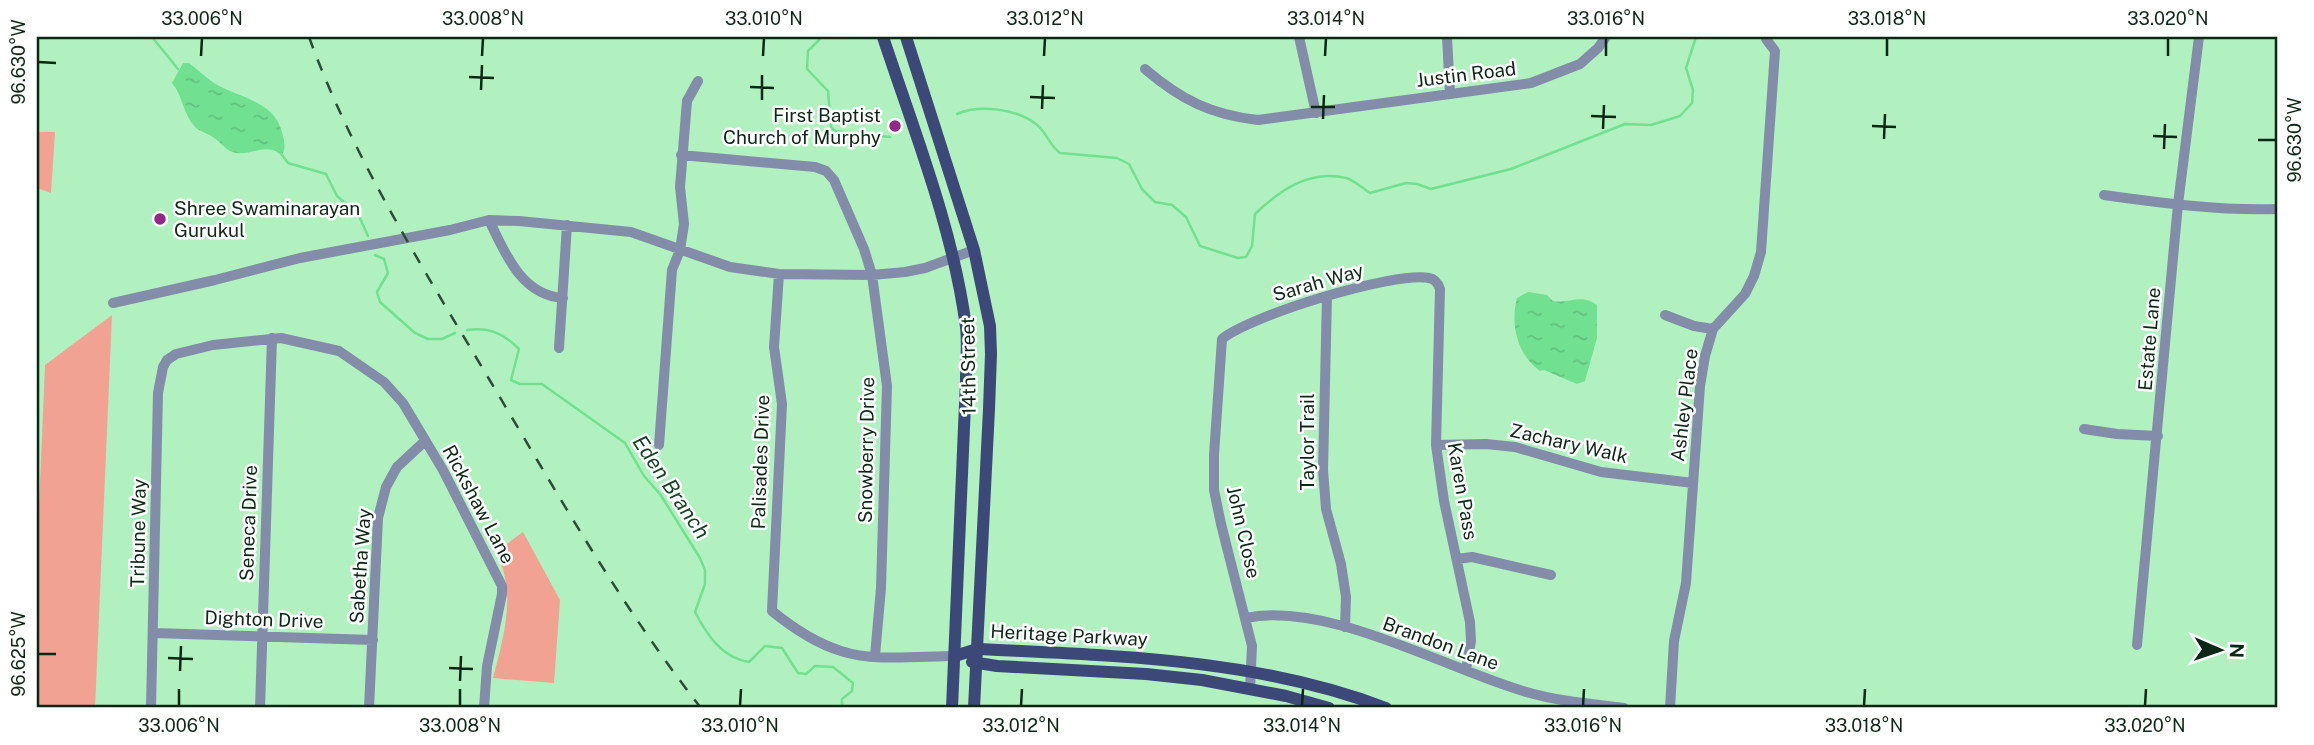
<svg xmlns="http://www.w3.org/2000/svg" width="2314" height="745" viewBox="0 0 2314 745" font-family="'Public Sans',sans-serif">
<defs>
<pattern id="water-ripples" width="26" height="14" patternUnits="userSpaceOnUse" patternTransform="scale(1.75)"><rect width="26" height="14" fill="#71e191"/><path d="M2 4q2-2 4 0t4 0M15 11q2-2 4 0t4 0" fill="none" stroke="#61c17c"/></pattern>
</defs>
<rect width="100%" height="100%" fill="#b0f1bf"/>
<path fill="#f2a293" d="M37,132H55L51,193L37,188Z
M112,315L95,708H37V554L45,365Z
M523,532L560,600L554,683L493,678C504,636 517,593 496,552Z"/>
<path fill="url(#water-ripples)" d="M183,63H189C197,69 205,77 214,83C238,98 274,100 282,132C284,140 286,146 283,153L280,154C267,143 252,155 237,153C226,152 222,143 214,138C208,133 200,132 195,127C183,114 183,96 172,83Z
M1528,292L1547,295L1553,301C1569,304 1581,293 1597,305V338L1585,381L1577,384L1544,370L1540,371C1517,355 1510,324 1517,298Z"/>
<g fill="none" stroke-linecap="round" stroke-linejoin="round">
<path stroke="#71e191" stroke-width="2.5" d="M152,37L178,69
M822,37L808,51L807,69L828,91L831,127L835,131L890,137
M957,114C979,104 1017,109 1036,124C1046,131 1049,145 1060,153L1117,158L1129,164L1142,189L1155,202L1172,205L1186,217L1200,246L1238,258L1246,257L1252,246L1255,214C1280,190 1310,169 1346,178C1354,180 1362,188 1370,193L1406,183L1417,184L1431,189L1511,169L1625,124L1651,125L1680,116L1692,103L1693,90L1686,68L1696,37
M280,152L288,163L326,174L337,196L358,214L368,236
M375,255L384,259L388,273L377,292L380,302L415,333L428,339H442L455,333
M467,330C489,327 503,333 519,349L511,380L520,384H542L625,443L644,476L660,494L700,558L705,570V584L695,612C707,635 722,658 749,662L765,646L782,648L798,673L806,674L815,666L833,667L853,683L852,691L842,699V708"/>
<path stroke="#838ca8" stroke-width="10" d="M1299,37L1316,113
M1447,37L1450,93
M1145,69C1181,100 1212,115 1258,120L1531,83L1580,64L1598,48L1606,37
M681,155L815,167L826,171L834,180L864,249L872,275L887,386L881,588L875,656
M2104,195C2162,203 2220,211 2277,209
M489,220C505,253 521,295 563,298
M779,274L774,347L782,404L772,611C793,628 815,643 841,651C873,662 921,656 955,656
M1327,296L1323,470L1326,509L1341,564L1346,597L1345,627
M113,303L215,280L300,258L450,230L489,220L519,221L631,232L730,267L779,274L872,275L905,272L925,268L974,250
M1665,315L1694,326L1713,329
M559,348L567,225
M2084,429L2117,434L2158,436
M659,445L672,270L680,250L684,224L680,187L687,101L698,81
M1436,445L1486,444L1515,447L1601,472L1693,483
M1457,559L1472,557L1551,575
M1246,618C1327,601 1445,668 1523,691C1556,701 1590,704 1624,708
M154,633L373,640
M2137,645L2178,204L2199,37
M1250,689L1252,646L1221,524L1214,490V455L1222,339C1249,316 1394,271 1429,278C1435,279 1438,283 1440,289L1436,445L1444,501L1470,622L1471,641L1466,670
M151,708L158,393L163,367L167,360L176,354L213,345L281,338L339,351L384,382L403,403L443,470L502,586V594L487,666L484,708
M260,708L272,338
M369,708L378,518L386,487L397,467L425,441
M1670,708L1674,641L1686,583L1700,386L1705,356L1713,329L1745,294L1754,276L1761,252L1775,51L1766,39"/>
<path stroke="#3c4877" stroke-width="12" d="M883,37C914,131 953,228 966,327C968,345 966,363 966,381L952,708
M906,37L974,250L990,326L991,354L989,409L974,708
M955,656L977,649C1117,656 1254,658 1386,708
M972,662L997,666L1146,674L1202,680L1286,696L1329,708"/>
<path stroke="#2c4d35" stroke-width="2.5" stroke-dasharray="12 12" stroke-linecap="butt" d="M309,37C353,158 423,268 489,379C556,491 620,605 701,708"/>
</g>
<path fill="none" stroke="#0d2715" stroke-width="2.5" d="M201,56L202,38M482,56L483,38M763,56L764,38M1044,56L1045,38M1325,56L1326,38M1606,56V38M1887,56V38M2168,56V38M38,62L56,63M469,77L494,78M750,87L774,88M481,90L482,65M1030,97L1055,98M762,100V75M1311,107H1335M1042,109L1043,85M1591,116L1616,117M1323,119L1324,95M1872,126L1896,127M1603,129L1604,105M2153,136L2177,137M1884,139L1885,114M2258,140H2276M2164,149L2165,124M38,654H56M168,658L193,659M449,668L473,669M180,671L181,646M460,681L461,656M179,706V689M460,706V689M740,706L741,689M1021,706L1022,689M1302,706L1303,689M1583,706L1584,689M1864,706L1865,689M2145,706L2146,689"/>
<g fill="#93288b" stroke="#fff" stroke-width="2.5">
<circle cx="895" cy="126" r="7"/>
<circle cx="160" cy="219" r="7"/>
</g>
<g text-anchor="middle" stroke-width="5" stroke-linejoin="round" paint-order="stroke">
<g font-size="19" fill="#0d2715" stroke="#fff">
<text transform="translate(1466 74) rotate(-7)" y="7">Justin Road</text>
<text transform="translate(1318 282) rotate(-16)" y="7">Sarah Way</text>
<text transform="translate(2149 339) rotate(-85)" y="7">Estate Lane</text>
<text transform="translate(968 366) rotate(-91)" y="7">14th Street</text>
<text transform="translate(1684 405) rotate(-83)" y="7">Ashley Place</text>
<text transform="translate(1307 442) rotate(-90)" y="7">Taylor Trail</text>
<text transform="translate(1569 443) rotate(13)" y="7">Zachary Walk</text>
<text transform="translate(866 450) rotate(-89)" y="7">Snowberry Drive</text>
<text transform="translate(760 462) rotate(-88)" y="7">Palisades Drive</text>
<text transform="translate(1463 491) rotate(80)" y="7">Karen Pass</text>
<text transform="translate(479 504) rotate(62)" y="7">Rickshaw Lane</text>
<text transform="translate(248 523) rotate(-88)" y="7">Seneca Drive</text>
<text transform="translate(1244 532) rotate(77)" y="7">John Close</text>
<text transform="translate(138 533) rotate(-89)" y="7">Tribune Way</text>
<text transform="translate(360 566) rotate(-86)" y="7">Sabetha Way</text>
<text transform="translate(264 619) rotate(2)" y="7">Dighton Drive</text>
<text transform="translate(1069 635) rotate(3)" y="7">Heritage Parkway</text>
<text transform="translate(1441 643) rotate(20)" y="7">Brandon Lane</text>
</g>
<g font-size="19" fill="#0d2715" stroke="#fff" text-anchor="end">
<text x="881" y="122">First Baptist<tspan x="881" dy="22">Church of Murphy</tspan></text>
<text x="174" y="215" text-anchor="start">Shree Swaminarayan<tspan x="174" dy="22">Gurukul</tspan></text>
</g>
<g font-size="21" font-style="italic" fill="#164425" stroke="#fff">
<text transform="translate(671 487) rotate(56)" y="7">Eden Branch</text>
</g>
</g>
<rect width="2314" height="745" fill="none" stroke="#ffffff" stroke-width="77"/>
<g transform="translate(2220 650) rotate(92)" stroke="#ffffff" stroke-width="5" paint-order="stroke">
<path d="M0-5L12 26L0 18L-12 26Z" fill="#0d2715"/>
<text y="-10" font-size="19" font-weight="bold" text-anchor="middle" fill="#0d2715">N</text>
</g>
<rect x="38" y="38" width="2238" height="668" fill="none" stroke="#0d2715" stroke-width="2.5"/>
<g font-size="18" text-anchor="middle" fill="#0d2715">
<text x="202" y="25">33.006°N</text>
<text x="483" y="25">33.008°N</text>
<text x="764" y="25">33.010°N</text>
<text x="1045" y="25">33.012°N</text>
<text x="1326" y="25">33.014°N</text>
<text x="1606" y="25">33.016°N</text>
<text x="1887" y="25">33.018°N</text>
<text x="2168" y="25">33.020°N</text>
<text transform="translate(19 62) rotate(-90)" y="6">96.630°W</text>
<text transform="translate(2295 140) rotate(-90)" y="6">96.630°W</text>
<text transform="translate(19 654) rotate(-90)" y="6">96.625°W</text>
<text x="179" y="732">33.006°N</text>
<text x="460" y="732">33.008°N</text>
<text x="740" y="732">33.010°N</text>
<text x="1021" y="732">33.012°N</text>
<text x="1302" y="732">33.014°N</text>
<text x="1583" y="732">33.016°N</text>
<text x="1864" y="732">33.018°N</text>
<text x="2145" y="732">33.020°N</text>
</g>
</svg>
